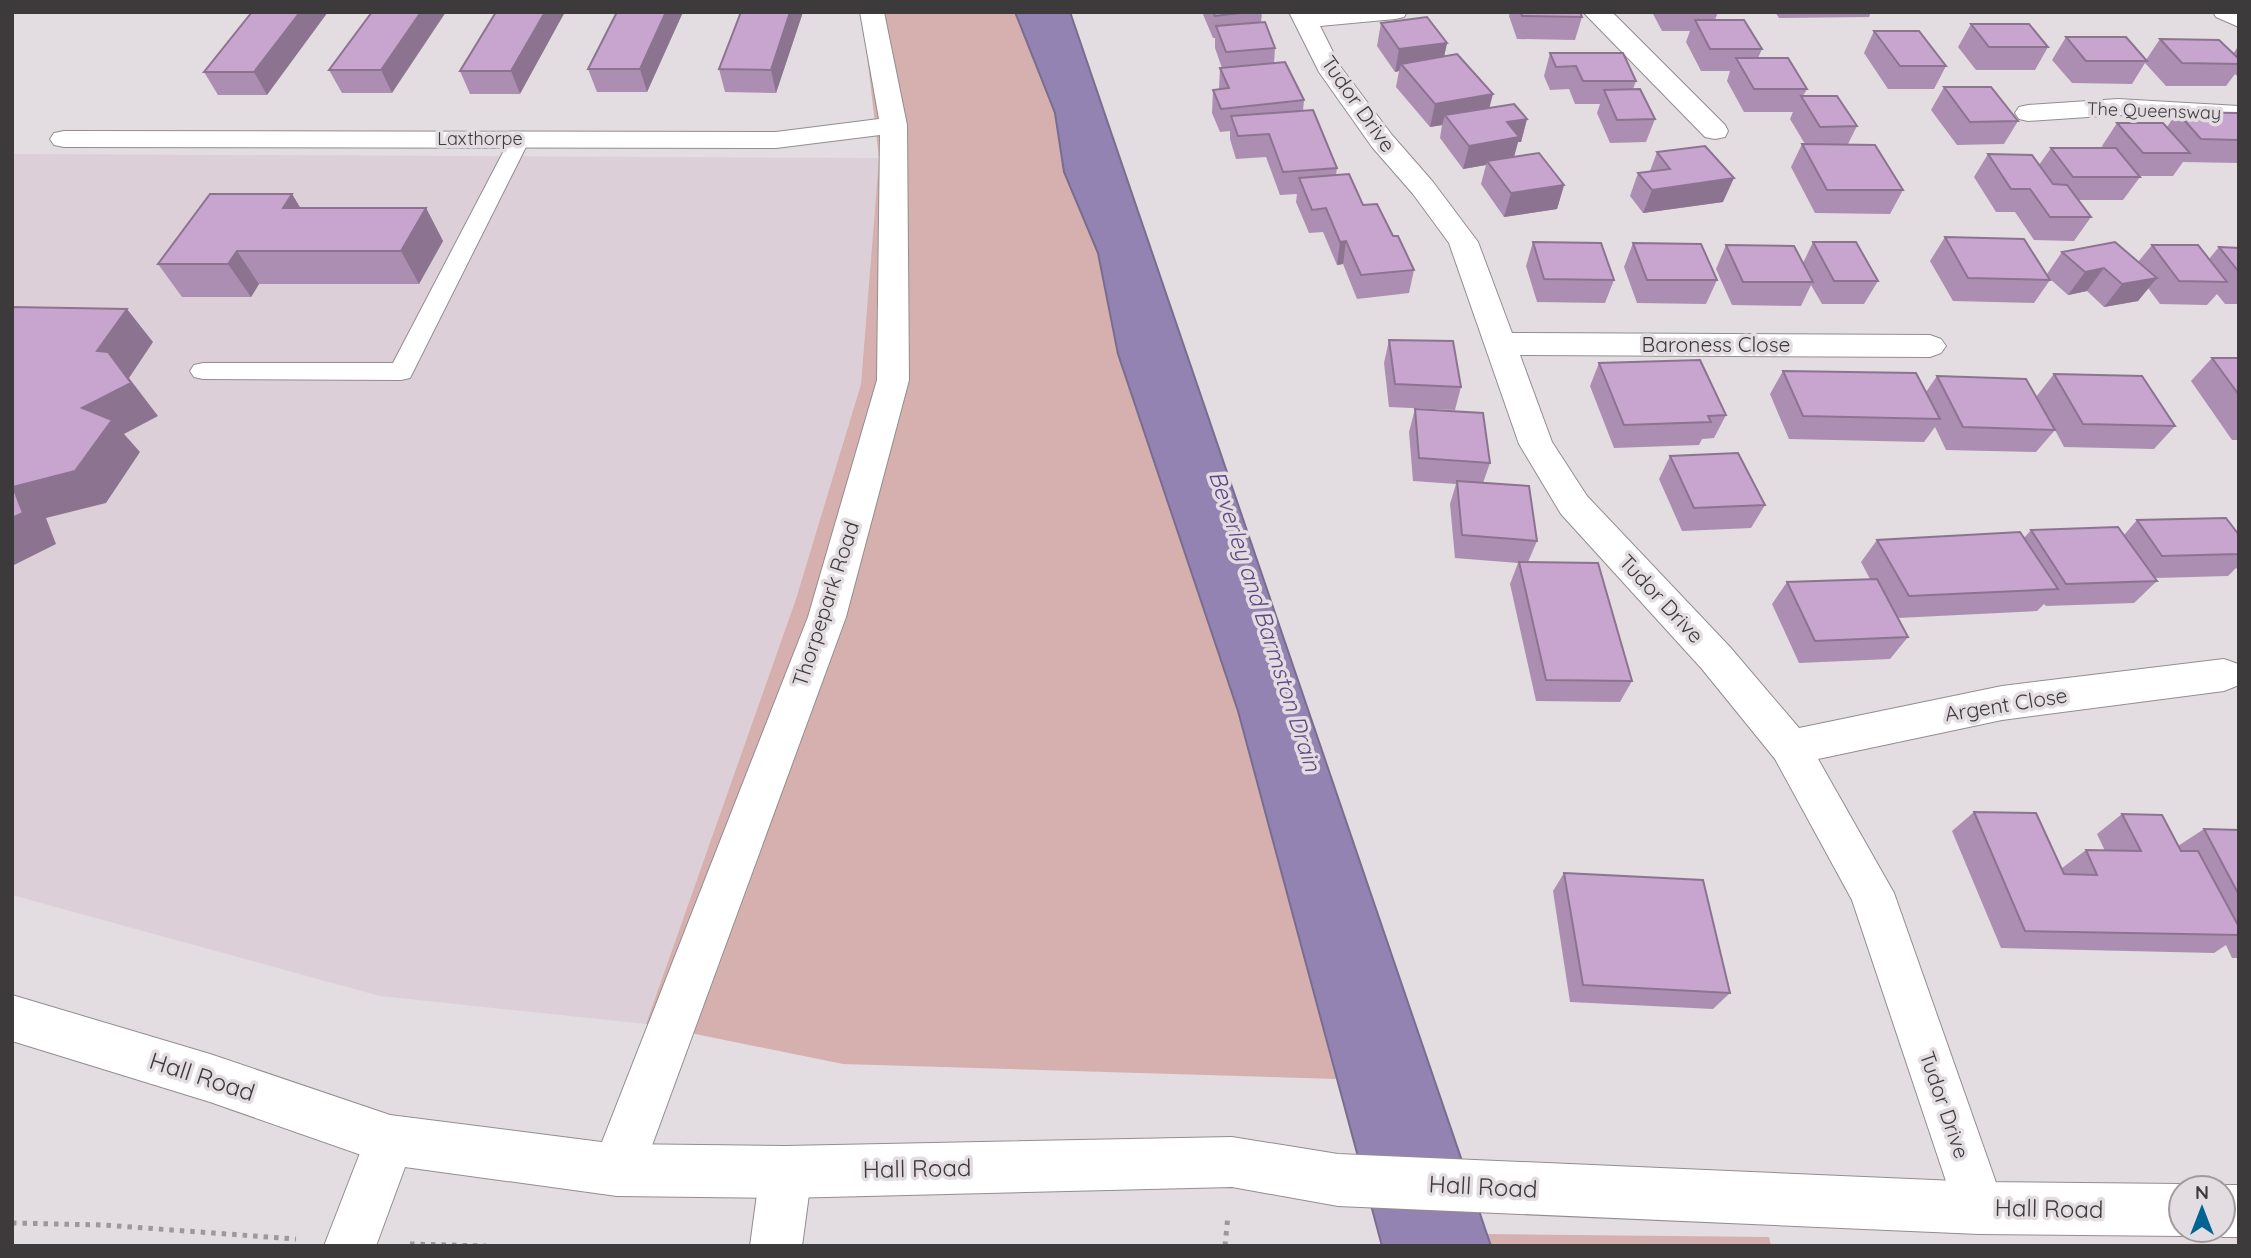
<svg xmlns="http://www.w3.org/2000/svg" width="2251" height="1258" viewBox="0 0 2251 1258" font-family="Quicksand,sans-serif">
<rect width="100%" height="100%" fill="#e3dce0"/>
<path fill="#ddcfd8" d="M12,154L879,158L861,384L796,599L646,1024L380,996L12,895Z"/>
<path fill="#d5b0ae" d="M862,12H1015L1055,113L1064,172L1098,253L1118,354L1238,711L1337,1079L843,1064L646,1024L796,599L861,384L879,158Z
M1487,1234L1769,1237L1771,1246H1491Z"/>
<path fill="#9383b2" stroke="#796d8f" stroke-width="2" d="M1015,12H1070L1491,1246H1382L1238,711L1118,354L1098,253L1064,172L1055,113Z"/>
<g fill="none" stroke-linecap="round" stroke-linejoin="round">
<g stroke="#938d90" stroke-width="2">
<path id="service" d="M520,133L527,135L530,139L410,378L401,380L203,379L194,377L190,371L194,365L203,363H393L510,139L513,135Z"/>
</g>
<g stroke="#938d90" stroke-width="2">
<path id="minor" d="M860,12H884L907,125L909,380L846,617L643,1170L635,1188L617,1196L599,1188L591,1170L808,617L877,380L880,135L776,148L64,147L54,145L50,139L54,133L64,131L776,132L879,119Z
M1289,12H1407L1404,17L1395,19L1320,26L1340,66L1392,135L1433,182L1478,242L1512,333L1930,335L1941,339L1946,346L1941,353L1930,357L1520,355L1552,442L1587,496L1730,647L1799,728L2002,686L2224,659L2238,664L2239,685L2224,691L2002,720L1818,759L1894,893L2005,1208L1997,1226L1979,1234L1961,1226L1852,900L1775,759L1702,669L1561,514L1519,444L1449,243L1413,194L1372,147L1319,72Z
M1583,12H1611L1616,16L1725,125L1728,131L1725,137L1715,139L1705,137Z
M2213,12H2239V27L2216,17Z
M2118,99L2239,106V122L2118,115L2028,121L2019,119L2015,113L2019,107L2028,105Z
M390,1115L408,1122L415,1140L376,1246H324L372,1122Z
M786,1146L804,1154L812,1172L802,1246H750L760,1172L768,1154Z"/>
</g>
<g stroke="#938d90" stroke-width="2">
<path id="tertiary" d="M12,995L210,1054L390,1115L617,1144L786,1146L1232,1137L1338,1154L1979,1182L2181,1184L2191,1188H2181V1230H2195L2181,1236L1979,1234L1338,1206L1232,1187L786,1198L617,1196L390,1165L210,1102L12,1041Z
M2223,1185H2239V1237H2223L2206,1230H2223V1188H2216Z"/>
</g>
<path stroke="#9d989b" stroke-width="5" stroke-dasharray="4.5 6" stroke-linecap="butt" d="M12,1223L103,1225L296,1239
M410,1244L486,1246
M1225,1246L1228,1215"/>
<use href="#service" fill="#fff" fill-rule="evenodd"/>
<use href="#minor" fill="#fff" fill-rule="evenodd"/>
<use href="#tertiary" fill="#fff" fill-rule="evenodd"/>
</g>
<path fill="#ac8eb2" d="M252,12L267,95H218L204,72Z
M372,12L392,93H342L329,70Z
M496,12L520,94H470L460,71Z
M617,12H683L647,92H597L588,69Z
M741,12H803L776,93L725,92L719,69Z
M1202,12H1262L1261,22L1275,48L1274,63L1304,100L1303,111L1337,168L1336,175L1393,236L1414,270L1409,293L1357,299L1343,264L1337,265L1323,232L1309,233L1296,202L1297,194L1280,195L1266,157L1236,159L1230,139V131L1220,132L1212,113L1213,90L1219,89L1220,68H1222L1215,48V38H1213Z
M1510,12H1580L1582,17L1575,40L1517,39L1509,16Z
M1652,12H1718L1715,20L1762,49L1758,58L1807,89L1803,96L1857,126L1848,144L1903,190L1890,214L1815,213L1791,167L1802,144H1805L1790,119L1793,112H1744L1727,81L1730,71H1701L1686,42L1690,31H1662Z
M1775,12H1871L1869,17L1779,18Z
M1381,23L1447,43L1444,57L1489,108L1527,119L1521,142H1518L1514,156L1564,185L1557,209L1504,217L1481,184L1486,165L1463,169L1440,138L1442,125L1430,127L1396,87L1399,71L1395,72L1377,46Z
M1971,24L2048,47L2035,70H1976L1958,47Z
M1874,31L1946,66L1934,89H1888L1864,53Z
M2066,37L2146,60L2160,39L2233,54L2239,45V78L2235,74L2226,86H2166L2145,63L2132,84L2072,83L2052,60Z
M1550,53L1636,81L1633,89L1655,119L1646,142L1610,143L1597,113L1600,104H1575L1569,89L1550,90L1544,76Z
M1944,87L2018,121L2004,144L1957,145L1931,110Z
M2177,112L2239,113V163L2183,162L2173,176H2139L2140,177L2123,200H2078L2091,217L2074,241L2034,240L2015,212H1996L1974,177L1988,154L2039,165L2051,148H2103L2102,146L2117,123L2167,127Z
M1657,152L1723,202L1643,213L1630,196L1638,173L1650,171Z
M292,194L300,208H426L443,241L419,284H259L251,297H182L158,264Z
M1945,237L2047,274L2062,252L2138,262L2152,245L2209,259L2219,247L2239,248V304H2225L2217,294L2207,305L2160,304L2148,288L2138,301L2104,307L2087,291L2068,295L2049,278L2050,280L2034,303L1953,301L1930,261Z
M1533,242L1614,280L1605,303L1537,302L1526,266Z
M1813,242L1878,281L1864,304H1822L1811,285L1801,306L1732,305L1716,269L1726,245L1803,263Z
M1633,243L1717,280L1706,304L1637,303L1624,267Z
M1389,340L1461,387L1455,410L1389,407L1384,363Z
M2212,358H2239V440H2232L2191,381Z
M1599,363L1726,415L1714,438L1702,439L1699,445L1614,448L1590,386Z
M1783,371L1926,392L1937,376L2036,397L2054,374L2175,426L2154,449L2064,447L2055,430L2036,452L1946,450L1935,427L1924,442L1789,439L1770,394Z
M1415,409L1490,463L1483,483L1537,541L1528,562L1632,681L1620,702L1536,701L1510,584L1518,563L1455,558L1450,504L1456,484L1413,481L1409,432Z
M1670,456L1765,505L1751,528L1682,531L1659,479Z
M2137,520L2239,535V571L2236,568L2228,576L2155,578L2157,581L2134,603L2046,606L2044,604L2037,611L1898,618L1908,637L1890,659L1799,663L1772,604L1787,582L1870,579L1861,562L1877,540L2024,538L2031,530L2124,535Z
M1974,812L2062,868L2086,850L2105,851L2097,834L2122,814L2178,846L2204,829L2239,830V958H2232L2226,945L2214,953L2001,948L1952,831Z
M1564,873L1730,993L1713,1009L1570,1002L1553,891Z"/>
<path fill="#8c7491" d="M300,12H328L267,95L254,72Z
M421,12H446L392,93L381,70Z
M545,12H565L520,94L511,71Z
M666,12H683L647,92L640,69Z
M790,12H803L776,93L771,70Z
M1447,43L1442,66L1401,64L1399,71L1395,72L1399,49Z
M1493,94L1487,117L1445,115L1442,125L1430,127L1435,104Z
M1527,119L1521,142H1518L1513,161H1487L1486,165L1463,169L1469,146L1507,122Z
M1734,178L1723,202L1643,213L1652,190Z
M1564,185L1557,209L1504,217L1511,193Z
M292,194L312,227L283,208Z
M426,208L443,241L419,284L401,251Z
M1346,241L1343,264L1337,265L1340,242Z
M237,251L259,284L251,297L228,264Z
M2104,268L2087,291L2068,295L2085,272Z
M2157,278L2138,301L2104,307L2122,284Z
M127,309L153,342L129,378L158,416L124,434L140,452L106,503L46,518L56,544L12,566L13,487L97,351Z"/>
<path fill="#c8a5cf" stroke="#8c7491" stroke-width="2" d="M252,12H300L254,72H204Z
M372,12H421L381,70H329Z
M496,12H545L511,71H460Z
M617,12H666L640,69H588Z
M741,12H790L771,70L719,69Z
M1213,12H1247L1215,16Z
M1521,12H1580L1582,17L1522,16Z
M1427,17L1447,43L1399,49L1381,23Z
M1695,20H1744L1762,49H1710Z
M1265,22L1275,48L1226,52L1216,26Z
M1971,24H2029L2048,47H1989Z
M1874,31H1919L1946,66H1900Z
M2066,37H2126L2147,61H2086Z
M2160,39L2219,40L2239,59V64L2182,63Z
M1550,53H1623L1636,81H1583L1576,66L1556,67Z
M1457,54L1493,94L1435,104L1401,64Z
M1736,58H1788L1807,89H1754Z
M1285,62L1304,100L1221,109L1213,90L1229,88L1220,68Z
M1944,87H1991L2018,121L1970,122Z
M1640,89L1655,119L1617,120L1604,90Z
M1801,96H1837L1857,126L1820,127Z
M1514,104L1527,119L1507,122L1519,137L1469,146L1445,115Z
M1313,110L1337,168L1283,172L1269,134L1238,136L1231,116Z
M2177,112L2239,113V140L2201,139Z
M2117,123H2163L2190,153H2143Z
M1802,144L1875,145L1903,190H1827Z
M1705,146L1734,178L1652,190L1638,173L1670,169L1657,152Z
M2051,148H2116L2140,177H2073Z
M1539,153L1564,185L1511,193L1487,161Z
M1988,154L2032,155L2053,184L2067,185L2091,217H2050L2030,189H2011Z
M1349,174L1363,205L1377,204L1393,236H1398L1414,270L1361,275L1346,241L1340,242L1326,208L1312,210L1299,178Z
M210,194H292L283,208H426L401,251H237L228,264H158Z
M1945,237L2024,239L2050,280L1968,278Z
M1533,242L1601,243L1614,280L1544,279Z
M1813,242H1856L1878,281H1834Z
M2115,242L2157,278L2122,284L2104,268L2085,272L2062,252Z
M1633,243L1701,244L1717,280H1647Z
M1726,245L1794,246L1813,282H1743Z
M2152,245H2198L2227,282L2179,281Z
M2219,247L2239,248V272Z
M12,307L127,309L97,351L108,352L131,383L82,408L112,420L75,471L13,487L23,513L12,518Z
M1389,340L1453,341L1461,387L1395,384Z
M2212,358H2239V395Z
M1700,360L1726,415L1708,416L1711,422L1624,425L1599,363Z
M1783,371L1916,373L1940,419L1803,416Z
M2054,374L2142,376L2175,426L2083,424Z
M1937,376L2026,379L2055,430L1963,427Z
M1415,409L1483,413L1490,463L1419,458Z
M1738,453L1765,505L1694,508L1670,456Z
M1457,481L1529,486L1537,541L1462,535Z
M2226,518L2239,535V554L2162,556L2137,520Z
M2118,527L2157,581L2066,584L2031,530Z
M2020,532L2058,589L1909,596L1877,540Z
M1519,562L1598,563L1632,681L1546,680Z
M1877,579L1908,637L1815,641L1787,582Z
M1974,812L2036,813L2064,874L2097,875L2086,850L2141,851L2122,814L2162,815L2181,851H2198L2239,927V935L2025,931Z
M2204,829L2239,830V895Z
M1564,873L1703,880L1730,993L1583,985Z"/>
<g text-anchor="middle" stroke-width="7" stroke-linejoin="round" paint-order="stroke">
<g font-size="18" fill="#3d3a3c" stroke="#e3dce0">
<text transform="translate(2154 111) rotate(2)" y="6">The Queensway</text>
<text x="480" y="145">Laxthorpe</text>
</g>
<g font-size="21" fill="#3d3a3c" stroke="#e3dce0">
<text transform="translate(1358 104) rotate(55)" y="7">Tudor Drive</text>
<text x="1716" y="352">Baroness Close</text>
<text transform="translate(1661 599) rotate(47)" y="7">Tudor Drive</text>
<text transform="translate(826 604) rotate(-72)" y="7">Thorpepark Road</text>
<text transform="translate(2006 705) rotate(-9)" y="7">Argent Close</text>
<text transform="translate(1944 1105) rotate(71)" y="7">Tudor Drive</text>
</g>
<g font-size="23" font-style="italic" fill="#5e4785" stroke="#e3dce0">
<text transform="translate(1265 621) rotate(72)" y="8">Beverley and Barmston Drain</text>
</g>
<g font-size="24" fill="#3d3a3c" stroke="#e3dce0">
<text transform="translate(202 1077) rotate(18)" y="8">Hall Road</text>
<text transform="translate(917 1169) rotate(-1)" y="8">Hall Road</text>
<text transform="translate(1483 1187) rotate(3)" y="8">Hall Road</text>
<text transform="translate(2049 1209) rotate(1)" y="8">Hall Road</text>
</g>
</g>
<rect width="2251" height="1258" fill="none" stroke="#3d3a3c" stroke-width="28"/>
<g transform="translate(2202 1209)"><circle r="33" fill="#e3dce0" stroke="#a19b9e" stroke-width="2"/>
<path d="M0-5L12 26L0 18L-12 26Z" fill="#006493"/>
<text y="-10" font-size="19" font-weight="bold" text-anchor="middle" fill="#3d3a3c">N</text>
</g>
</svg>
